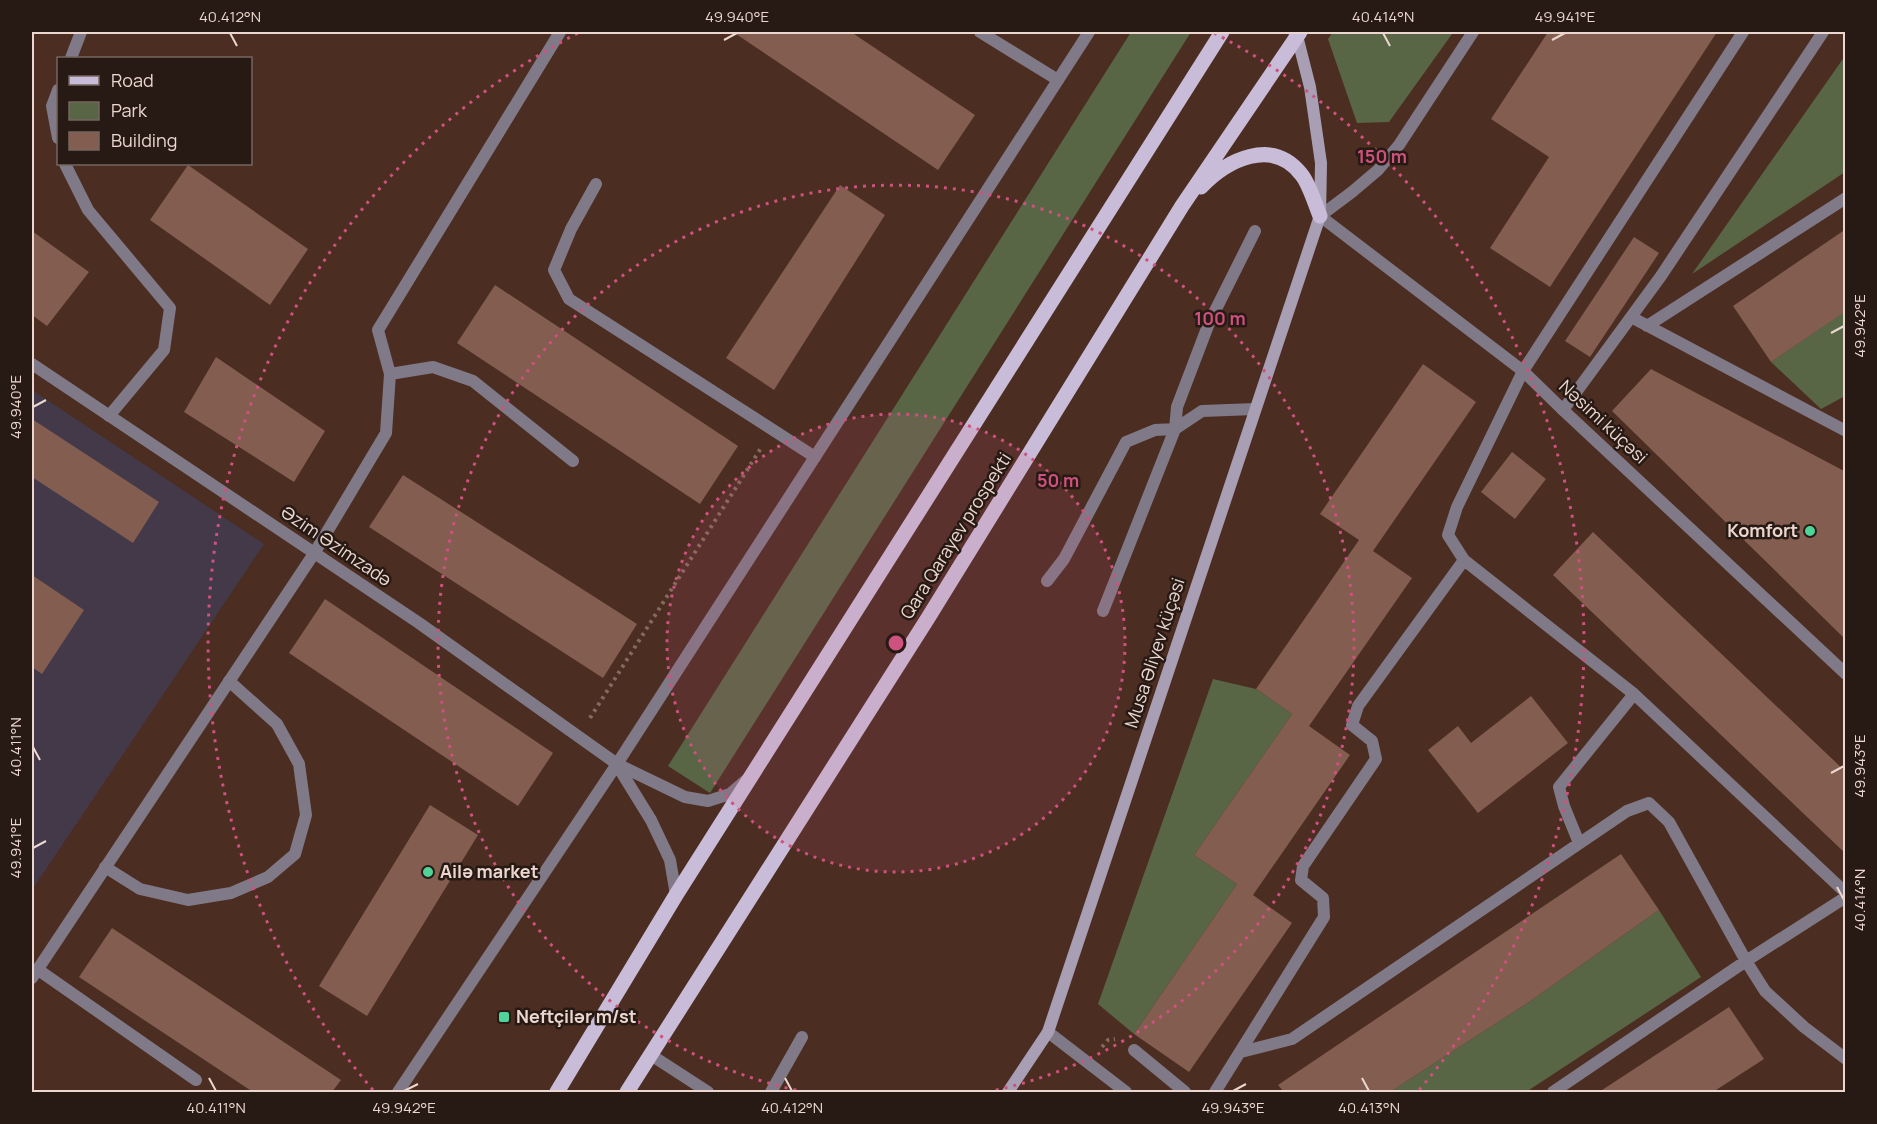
<svg xmlns="http://www.w3.org/2000/svg" width="1877" height="1124" viewBox="0 0 1877 1124" font-family="Manrope,sans-serif">
<rect width="100%" height="100%" fill="#4b2d21"/>
<path fill="#433949" d="M32,390L264,544L32,890Z"/>
<path fill="#596646" d="M1131,32H1191L710,793L668,766Z
M1333,32H1451L1452,34L1389,122L1357,123L1328,39Z
M1845,56V172L1692,274Z
M1845,311V396L1821,409L1771,362Z
M1213,679L1256,689L1292,714L1194,855L1237,884L1134,1034L1098,1004Z
M1659,910L1701,977L1526,1092H1390L1529,1002Z"/>
<path fill="#835d50" d="M733,32H851L975,115L938,170Z
M1548,32H1717L1550,287L1490,248L1549,157L1491,119Z
M188,165L308,249L270,305L150,220Z
M840,185L885,215L774,390L726,358Z
M1846,229V311L1771,362L1733,306Z
M32,231L89,272L47,326L32,315Z
M1634,237L1659,253L1590,357L1565,341Z
M495,285L738,446L700,504L457,343Z
M216,357L325,431L294,482L184,412Z
M1423,364L1476,402L1373,551L1412,578L1309,726L1350,755L1253,895L1292,923L1189,1072L1134,1034L1237,884L1194,855L1292,714L1256,689L1359,540L1320,514Z
M1651,369L1846,472V635L1843,637L1612,411Z
M32,419L159,502L133,543L32,477Z
M1512,452L1546,479L1515,519L1481,492Z
M403,475L637,624L603,678L369,527Z
M1593,532L1846,772V854L1553,575Z
M32,575L84,610L42,674L32,667Z
M325,599L553,753L518,806L289,653Z
M1531,696L1568,743L1478,813L1428,750L1458,726L1471,743Z
M430,805L478,835L367,1016L319,986Z
M1621,854L1659,910L1529,1002L1390,1092H1284L1278,1085Z
M112,928L341,1080L332,1092H253L79,977Z
M1729,1007L1764,1059L1713,1092H1599Z"/>
<g fill="none" stroke-linecap="round" stroke-linejoin="round">
<path stroke="#846a5f" stroke-width="4" stroke-dasharray="3 4.5" stroke-linecap="butt" d="M590,718L761,448
M1102,1047L1108,1040L1115,1039"/>
<path stroke="#807987" stroke-width="12" d="M980,32L1058,80
M1743,32L1523,371L1457,507L1448,535L1464,560L1634,694L1846,893
M71,58L81,32
M58,90L52,106L58,138
M65,164L88,210L170,308L164,350L109,416
M596,184L571,229L554,270L569,299L815,457
M1631,317L1846,431
M1647,326L1846,198
M390,374L433,367L473,381L573,461
M1563,410L1661,276L1823,32
M315,552L386,433L390,374L378,330L560,32
M1047,581L1064,559L1126,442L1155,430L1175,429L1177,407L1209,323L1255,231
M1103,611L1175,429L1202,411L1255,409
M1579,843L1564,806L1559,787L1634,694
M105,867L140,889L188,900L231,893L268,877L295,854L306,815L299,764L277,724L229,681
M37,969L196,1080
M1048,1032L1126,1092
M1134,1050L1185,1092
M1241,1052L1292,1039L1627,811L1649,803L1669,822L1746,961L1765,991L1804,1027L1846,1059
M651,1055L708,1092
M771,1092L802,1037
M1215,1092L1324,917L1323,898L1301,880L1303,866L1376,759L1372,741L1352,725L1358,706L1464,560
M1553,1092L1746,961L1846,897"/>
<path stroke="#807987" stroke-width="12" d="M1473,32L1399,145L1378,170L1352,192L1320,216L1523,371L1563,410L1846,674
M32,364L419,623L617,764L685,797L708,801L730,794L745,781
M617,765L651,820L670,860L676,895
M32,978L315,552
M398,1092L617,764L1089,32"/>
<path stroke="#a99fb5" stroke-width="12" d="M1008,1092L1048,1032L1320,216L1321,163L1310,87L1297,36L1294,32"/>
<path stroke="#c9bcd8" stroke-width="15" d="M1201,187C1227,160 1272,137 1301,174C1309,183 1315,204 1320,216
M557,1092L676,895L1222,32
M627,1092L928,618L1182,206L1300,32"/>
</g>
<path fill="none" stroke="#ebd7cf" stroke-width="2" d="M230,33L237,46M1383,33L1390,46M724,40L737,33M1552,40L1565,33M1831,333L1844,326M33,407L46,400M33,747L40,760M1831,773L1844,766M33,848L46,841M1837,887L1844,900M209,1078L216,1091M785,1078L792,1091M1362,1078L1369,1091M404,1091L418,1084M1233,1091L1246,1084"/>
<circle cx="896" cy="643" r="229" fill="#ce517e" fill-opacity=".12"/>
<g fill="none" stroke="#ce517e" stroke-width="3" stroke-dasharray="3 6">
<circle cx="896" cy="643" r="229"/>
<path d="M805 1092A458 458 0 1 1 987 1092"/>
<path d="M373 1090A688 688 0 0 1 578 33M1214 33A688 688 0 0 1 1419 1090"/>
</g>
<g fill="#50d398" stroke="#271a14" stroke-width="2">
<circle cx="1810" cy="531" r="6"/>
<circle cx="428" cy="872" r="6"/>
<rect x="498" y="1011" width="12" height="12" rx="3"/>
</g>
<g text-anchor="middle" stroke-width="5" stroke-linejoin="round" paint-order="stroke">
<g font-size="18" fill="#ebd7cf" stroke="#271a14">
<text transform="translate(1603 422) rotate(43)" y="6">Nəsimi küçəsi</text>
<text transform="translate(956 536) rotate(-58)" y="6">Qara Qarayev prospekti</text>
<text transform="translate(336 546) rotate(34)" y="6">Əzim Əzimzadə</text>
<text transform="translate(1155 653) rotate(-72)" y="6">Musa Əliyev küçəsi</text>
</g>
<g font-size="18" font-weight="bold" fill="#ebd7cf" stroke="#271a14" text-anchor="start">
<text x="1798" y="537" text-anchor="end">Komfort</text>
<text x="440" y="878">Ailə market</text>
<text x="516" y="1023">Neftçilər m/st</text>
</g>
</g>
<circle cx="896" cy="643" r="9" fill="#ce517e" stroke="#271a14" stroke-width="3"/>
<g font-size="18" text-anchor="middle" font-weight="bold" fill="#ce517e" stroke="#271a14" stroke-width="5" stroke-linejoin="round" paint-order="stroke">
<text x="1382" y="163">150 m</text>
<text x="1220" y="325">100 m</text>
<text x="1058" y="487">50 m</text>
</g>
<rect width="1877" height="1124" fill="none" stroke="#271a14" stroke-width="66"/>
<rect x="57" y="57" width="195" height="108" fill="#271a14" stroke="#75665f" stroke-width="1.5"/>
<rect x="69" y="76" width="30" height="9" fill="#c9bcd8" stroke="#75665f" stroke-width="1.5"/>
<text x="111" y="87" font-size="18" fill="#ebd7cf">Road</text>
<rect x="69" y="102" width="30" height="18" fill="#596646" stroke="#75665f" stroke-width="1.5"/>
<text x="111" y="117" font-size="18" fill="#ebd7cf">Park</text>
<rect x="69" y="132" width="30" height="18" fill="#835d50" stroke="#75665f" stroke-width="1.5"/>
<text x="111" y="147" font-size="18" fill="#ebd7cf">Building</text>
<rect x="33" y="33" width="1811" height="1058" fill="none" stroke="#ebd7cf" stroke-width="2"/>
<g font-size="15" text-anchor="middle" fill="#ebd7cf">
<text x="230" y="22">40.412°N</text>
<text x="737" y="22">49.940°E</text>
<text x="1383" y="22">40.414°N</text>
<text x="1565" y="22">49.941°E</text>
<text transform="translate(1860 326) rotate(-90)" y="5">49.942°E</text>
<text transform="translate(16 407) rotate(-90)" y="5">49.940°E</text>
<text transform="translate(16 747) rotate(-90)" y="5">40.411°N</text>
<text transform="translate(1860 766) rotate(-90)" y="5">49.943°E</text>
<text transform="translate(16 848) rotate(-90)" y="5">49.941°E</text>
<text transform="translate(1860 900) rotate(-90)" y="5">40.414°N</text>
<text x="216" y="1113">40.411°N</text>
<text x="404" y="1113">49.942°E</text>
<text x="792" y="1113">40.412°N</text>
<text x="1233" y="1113">49.943°E</text>
<text x="1369" y="1113">40.413°N</text>
</g>
</svg>
